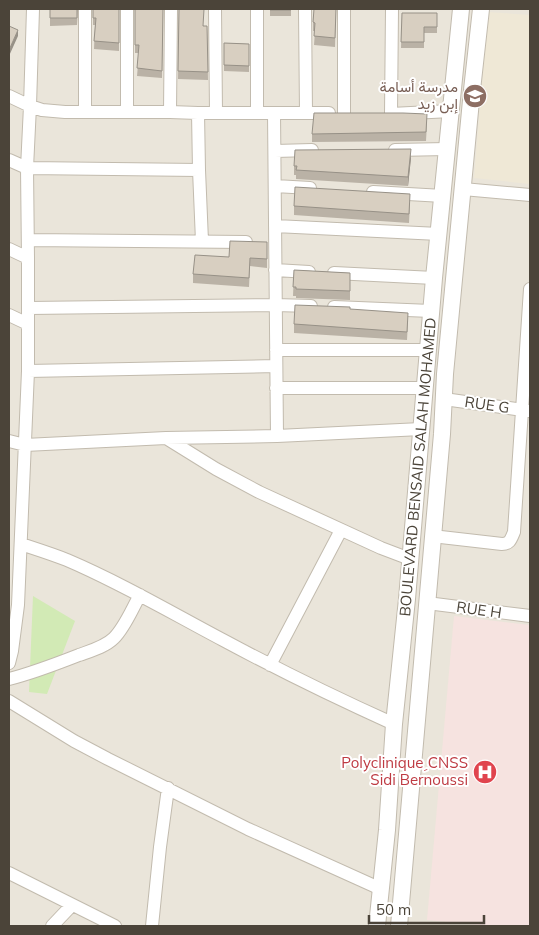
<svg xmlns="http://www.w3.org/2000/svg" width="539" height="935" viewBox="0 0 539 935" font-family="Mulish,Vazirmatn,sans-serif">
<rect width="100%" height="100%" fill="#f6f3ec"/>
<path fill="#eae5da" d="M9,9H530V926H9Z"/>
<path fill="#efe8d6" d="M488,12L530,15V184L474,178Z"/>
<path fill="#f6e3e0" d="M454,616L530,625V926H488L427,920Z"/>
<path fill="#d2eab5" d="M33,596L75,621L47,694L29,692Z"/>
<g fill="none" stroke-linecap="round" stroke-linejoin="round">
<g stroke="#c2bbae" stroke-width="14">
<path id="minor" d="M85,9V112
M127,9V112
M215,9L216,113
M257,9V113
M305,9L306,113
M344,9V113
M9,96L30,106L42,110L65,112H170L198,113H329
M170,112L171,9
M198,113L199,170L202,241
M274,113L277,436
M391,114L451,111
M391,114L392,9
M395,150L447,149
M275,151L312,150
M9,160L27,168L199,170
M275,186L310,188
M463,189L530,195
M373,192L443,196
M275,226L439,234
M28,240L246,242
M9,249L28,258
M275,270L309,272
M334,273L434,278
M334,307L431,311
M29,308L275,305L311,306
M9,315L28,324
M276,350H428
M28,371L276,366
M276,388H424
M444,399L530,411
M166,438L216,469L259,492L381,548L410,559
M9,441L25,445L166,438L277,436L421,429
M432,536L502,544C510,544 511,539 514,532L530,289
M21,544C36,549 52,554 67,560C121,583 172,613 223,640C279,670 336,698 394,724
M427,603L530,616
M9,663L12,651L18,605L28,371V258L27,168L30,106L33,9
M270,665L341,530
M9,679C33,673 56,664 79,655C90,651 105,647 114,638C125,627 132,609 140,595
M9,701L74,741L108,759L248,829L381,889
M9,873L115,926
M52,926L72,905
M152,926L160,847L168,788"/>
</g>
<g stroke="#c2bbae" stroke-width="18">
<path id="tertiary" d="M377,926L387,830L394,724L407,599L434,278L461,9
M399,926L442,434L445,374L472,90L481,9"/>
</g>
<use href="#minor" stroke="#fff" stroke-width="12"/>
<use href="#tertiary" stroke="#fff" stroke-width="16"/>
</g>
<path fill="#bab2a6" d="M50,9H78L77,25L50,26Z
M93,9H119V51L94,49L95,25H93Z
M135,9H163L162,78L137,76L139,53H135Z
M179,9L204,26H207L208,80L178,79Z
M270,9H291V16H270Z
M336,9L335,47L314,45L315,31H313V15Z
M402,13H437V33H424V48H401Z
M224,43L249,44V72L224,71Z
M427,123L426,141L312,142V134Z
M411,158L408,186L296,179V175H294V166Z
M410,203L409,223L294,215V206Z
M267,242V268L250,266L249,287L193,283V274L229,257Z
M294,270L350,273V300L296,298V296H293Z
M350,309L408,321L407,340L294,333V324Z"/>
<path fill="#979187" d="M18,30V36L9,56V50Z
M411,149V158L408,186V177Z"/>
<path fill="#d8cfc1" stroke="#979187" d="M50,9H77V18H50Z
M93,9H119V43L94,41L96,18H93Z
M135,9H163L162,71L137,68L139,45H135Z
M179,9H204L203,26H207L208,72L178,71Z
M270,9H291V10H270Z
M314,9H336L335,38L314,36L315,23L313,22Z
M402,13H437V27H424V42H401Z
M9,26L18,30L9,50Z
M224,43L249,44V66L224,65Z
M314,113H403L427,114L426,132L312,134Z
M411,149L408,177L296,170L297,166H294L295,150Z
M295,187L410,194L409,214L294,206Z
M230,241L267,242V259L250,258L249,278L193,274L195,255L229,257Z
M294,270L350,273V291L296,289V287H293Z
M295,305L350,307V309L408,313L407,332L294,324Z"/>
<defs>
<g id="school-disc" transform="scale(1.25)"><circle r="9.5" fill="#8d6e63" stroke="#fff"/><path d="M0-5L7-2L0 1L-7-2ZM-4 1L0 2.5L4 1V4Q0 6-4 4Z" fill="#fff"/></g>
<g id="hospital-disc" transform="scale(1.25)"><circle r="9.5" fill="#e0444e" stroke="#fff"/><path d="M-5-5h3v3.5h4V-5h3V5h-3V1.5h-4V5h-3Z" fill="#fff"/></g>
</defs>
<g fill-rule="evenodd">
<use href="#school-disc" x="475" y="96"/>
<use href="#hospital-disc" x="485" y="772"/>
</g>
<g text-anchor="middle" stroke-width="4" stroke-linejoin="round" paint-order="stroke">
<g font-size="15" fill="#785e54" stroke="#fff" text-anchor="end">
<text x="458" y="92">مدرسة أسامة<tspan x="458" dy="17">إبن زيد</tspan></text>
</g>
<g font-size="15" fill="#4b4439" stroke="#fff">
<text transform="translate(487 405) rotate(8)" y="5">RUE G</text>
<text transform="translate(418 467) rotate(-85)" y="5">BOULEVARD BENSAID SALAH MOHAMED</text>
<text transform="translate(479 610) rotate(8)" y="5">RUE H</text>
</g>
<g font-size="15" fill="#be3a42" stroke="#fff" text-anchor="end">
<text x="468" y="768">Polyclinique ِCNSS<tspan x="468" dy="17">Sidi Bernoussi</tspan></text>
</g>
</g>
<rect width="539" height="935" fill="none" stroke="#4b4439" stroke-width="20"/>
<path d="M369 915v8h115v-8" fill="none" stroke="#4b4439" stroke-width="2.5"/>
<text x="376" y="915" font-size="15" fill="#4b4439" stroke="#ffffff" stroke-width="4" paint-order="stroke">50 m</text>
</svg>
